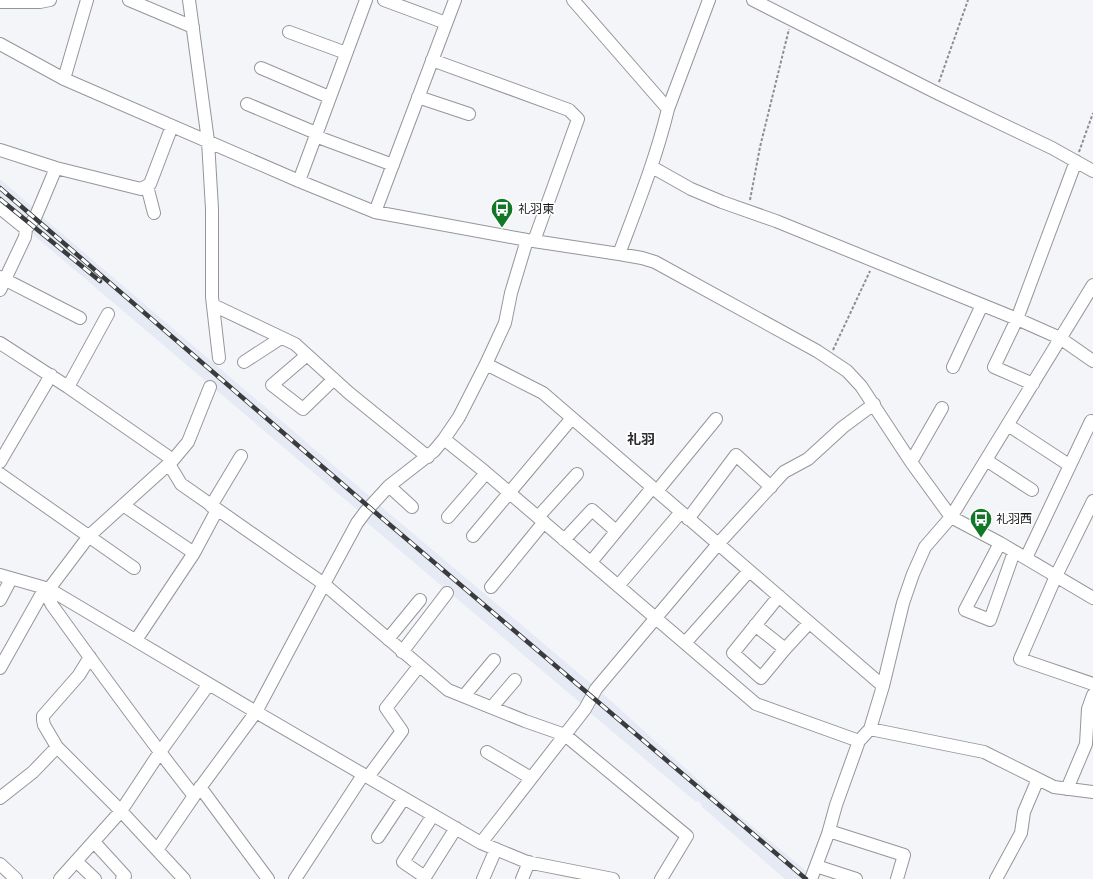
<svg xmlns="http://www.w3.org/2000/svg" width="1093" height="879" viewBox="0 0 1093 879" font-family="'Work Sans','Noto Sans JP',sans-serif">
<rect width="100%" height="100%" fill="#f4f5f9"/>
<path fill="#e5eaf5" d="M0,179L36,210L24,224L0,205Z
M40,215L374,500L361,513L30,232Z
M377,503L595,687L584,706L365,521Z
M599,690L708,789L707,790L709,793L711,792L810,874L809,879H785L701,806L702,805L698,801L696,802L588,711Z"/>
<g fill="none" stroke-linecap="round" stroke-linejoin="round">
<g stroke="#94969a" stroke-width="14">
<path id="minor" d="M129,0L193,27
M189,0L208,141L212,209V297L219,358
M384,0L446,23
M573,0L668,109C656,159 637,206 619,254
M753,0L935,92L1052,148L1093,171
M0,2H40L50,0
M289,32L346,53
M0,44L64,79L299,181L375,212L527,240L619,254L642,258L655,262L817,351L847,371L861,386L911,462L951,517L1000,543L1093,598
M432,60L569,110L578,119L534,241
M261,68L329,97
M64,79L87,0
M418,97L469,114
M247,104L316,133
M668,109L709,0
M315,136L393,165
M0,150L56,168L141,189L150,184L172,126
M652,167L691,189L722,202L776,221L1017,319L1060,338L1093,361
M299,181L366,0
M147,186L154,213
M0,208L26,229L35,218L56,168
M375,212L455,0
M0,277L80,318
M0,290L25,237L26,229
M213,305L295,344L349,393L428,457
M0,343L68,387L173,460
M307,355L272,385L303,409L334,379
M244,362L281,338
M486,364L543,393L883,686
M953,367L982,305
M1033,384L994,367L1017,319L1076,161
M68,387L108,314
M1008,425L1069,465
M444,439L484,471L756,704L859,741
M986,460L1032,490
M0,462L51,375
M911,462L942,408
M169,464L181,484L324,584L448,690L525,721L565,735L687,836L661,879
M0,474L134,568
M389,486L412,507
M657,491L716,419
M1093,501L1056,576L1020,659L1093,684
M123,505L194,553L217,510
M211,506L241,456
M448,517L486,473
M538,517L577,474
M688,519L736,455L771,487
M473,536L572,418
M564,540L592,510L616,531
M1000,543L965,610L990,620L1014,552
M1026,558L1091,421
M591,562L652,488
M0,575L49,589L256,712L481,843L527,862L613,879
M618,586L681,512
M491,587L544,522
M0,600L11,579
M755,625L785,649L761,678L733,653L779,596
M388,639L420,600
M136,640L194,553
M685,643L749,571
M785,649L809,623
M402,652L447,593
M90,657L79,675L43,716V720L44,725L57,747L121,811L184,879
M0,668L45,588
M464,696L494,660
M492,707L515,680
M870,729L984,752L1054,787L1093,792
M487,752L531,778
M368,777L402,731L386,708L419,666
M200,787L268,879
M1067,789L1086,744L1088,709L1093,695
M194,796C145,734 98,669 52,605L47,595L49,589L89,536L173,460L188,442L210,387
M0,798L33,772L57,747
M433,815L403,862L425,877L456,828
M829,831L904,855L897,879
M378,837L404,798
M94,842L125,876L122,879
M481,843L585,709L596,689L718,544L784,472L808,459L843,427L874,404
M157,850L194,796L256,712L324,584L357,523L366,511L389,486L434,451L444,439L459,417L486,364L505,323L511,293L527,240
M76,861L95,879
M0,864L16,879
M816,866L856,879
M60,879L121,811L160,752L209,684
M295,879L363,775
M483,879L496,849
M522,879L529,862
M811,879L828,834L836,805L859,741L870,729L883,686L903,603L913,574L925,547L951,517L1093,285
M996,879L1021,833L1024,812L1038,779"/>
</g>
<path stroke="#8d8e91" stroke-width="2" stroke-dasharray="3 2" stroke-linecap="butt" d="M939,82L968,0
M1079,152L1093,113
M750,200L760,147L789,29
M833,350L870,271"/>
<use href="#minor" stroke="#fff" stroke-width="12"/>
<g stroke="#3a3b3d" stroke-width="4.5">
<path id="rail" d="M0,188L369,507L806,879
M0,199L100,281"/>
</g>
<use href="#rail" stroke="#fff" stroke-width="3" stroke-dasharray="9" stroke-linecap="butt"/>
</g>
<defs>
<g id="bus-pin" transform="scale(1.15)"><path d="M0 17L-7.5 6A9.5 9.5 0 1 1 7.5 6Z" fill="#137728" stroke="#fff"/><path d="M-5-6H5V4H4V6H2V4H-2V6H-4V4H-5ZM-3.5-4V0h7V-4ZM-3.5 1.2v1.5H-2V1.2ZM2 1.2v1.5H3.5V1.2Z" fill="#fff"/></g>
</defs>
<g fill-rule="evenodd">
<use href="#bus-pin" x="502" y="209"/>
<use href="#bus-pin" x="981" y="519"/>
</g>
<g text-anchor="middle" stroke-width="3.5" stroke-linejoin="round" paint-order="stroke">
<g font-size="12" fill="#161718" stroke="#fff" text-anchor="start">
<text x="518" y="213">礼羽東</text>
<text x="996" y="523">礼羽西</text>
</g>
<g font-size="14" font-weight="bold" fill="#2a2b2e" stroke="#fff">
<text x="641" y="444">礼羽</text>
</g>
</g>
</svg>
